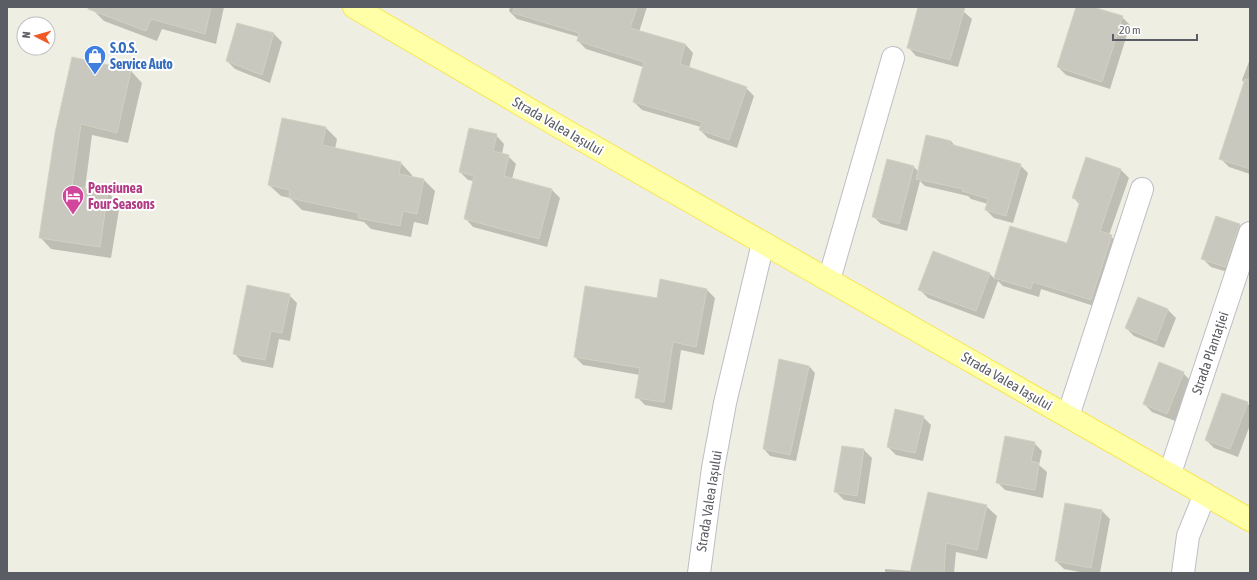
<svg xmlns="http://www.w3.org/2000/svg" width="1257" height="580" viewBox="0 0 1257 580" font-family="'Asap Condensed',sans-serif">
<rect width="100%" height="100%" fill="#eeeee2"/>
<path fill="#0003" d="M95,7H224L216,44L162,29L157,41L104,21L94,11Z
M510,7H647L639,32L685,44L693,53L689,68L746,88L754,96L737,148L708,138L700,130L701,127L642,110L634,102L643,67L586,49L578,41L579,37L517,19L509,11Z
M919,7H950L963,11L972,19L958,67L916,56L908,47Z
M1077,7H1090L1122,17L1130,25L1110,89L1066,75L1058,67Z
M237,24L274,34L282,42L270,83L235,69L227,61Z
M1250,59V174L1229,167L1221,159L1245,83L1242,80Z
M131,71L142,83L128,143L92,135L85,189L108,193L120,204L111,258L51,249L40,237L56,133Z
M325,127L337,139L335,149L401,163L412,175V177L424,180L435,191L428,225L414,222L411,237L371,229L364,222L302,210L290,198L281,196L269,185Z
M496,135L504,144L502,154L508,156L516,164L512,179L552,190L560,198L547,247L473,227L465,218L474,181L468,180L460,172Z
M951,141L955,146L1020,165L1028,173L1013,223L994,218L986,210L988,204L971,199L968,196L925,186L920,181L907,231L881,224L873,216L914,167L919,172Z
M1087,158L1121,170L1129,178L1109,235L1120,244L1100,308L1041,289L1039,297L1003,286L998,281L984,319L928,298L920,290L990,274L995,279L1011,227L1067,244L1080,205L1074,198Z
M1239,225L1248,233L1234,274L1211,267L1203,259Z
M586,287L657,299L707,290L715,298L704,355L681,350L672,410L645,405L637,397L640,375L583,365L575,357Z
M289,295L297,303L290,341L279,339L273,368L242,362L234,353Z
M1138,298L1168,310L1176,318L1164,348L1134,336L1126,328Z
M809,366L815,373L796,461L770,456L764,449Z
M1183,373L1191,381L1175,421L1152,412L1144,404Z
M1247,403L1250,406V425L1238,457L1214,448L1206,440Z
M923,417L931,425L923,461L896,455L888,447Z
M1034,443L1042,451L1039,465L1047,472L1043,498L1005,490L997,482Z
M843,447L864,450L872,458L865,504L844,500L836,492Z
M1066,504L1102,511L1110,519L1100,573H1085L1064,569L1056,561Z
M986,506L997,516L987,559L956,552L954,573H885V569L912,571Z"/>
<path fill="#c9c8bf" stroke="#d3d1c0" d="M88,7H211L205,34L151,19L146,31L88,9Z
M514,7H637L630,28L685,44L680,64L747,87L729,140L699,130L702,122L633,102L644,62L577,41L579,33L513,13Z
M918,7H965L950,60L907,48Z
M1076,7H1093L1123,16L1102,82L1057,67Z
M237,23L274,33L262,75L226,61Z
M72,57L131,70L117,133L81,124L72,186L108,192L100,247L39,238L55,133Z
M1245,79L1250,80V169L1219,159Z
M282,118L326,127L322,145L401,162L399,174L424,179L417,214L403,211L400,226L358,218L359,213L289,198L290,190L268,185Z
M469,128L497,134L493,151L509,155L504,176L552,189L539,239L464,219L474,176L459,172Z
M926,135L951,141L950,144L1021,164L1006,216L985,210L988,199L962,191L963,189L916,179Z
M1086,157L1121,169L1100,231L1112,235L1091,300L1033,282L1031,289L994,278L1010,226L1067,243L1080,201L1072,198Z
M887,159L914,166L899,224L872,217Z
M1216,216L1240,224L1225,267L1201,259Z
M933,251L990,273L976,311L918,290Z
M660,279L707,289L696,347L673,342L664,402L635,398L640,368L574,357L585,286L657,298Z
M247,285L290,294L282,333L271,331L265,360L233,354Z
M1138,297L1168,309L1156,341L1125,328Z
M779,359L809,366L790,455L763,449Z
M1159,362L1184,372L1167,414L1143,404Z
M1222,393L1248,402L1230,449L1205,440Z
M895,409L924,416L915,453L887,447Z
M1005,436L1035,442L1031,461L1039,463L1035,490L996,483Z
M842,446L864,449L857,496L834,492Z
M928,492L987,505L977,550L946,543L944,573H910Z
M1065,503L1102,510L1091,568L1055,561Z"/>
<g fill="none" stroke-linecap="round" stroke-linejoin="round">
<g stroke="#bdbec5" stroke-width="24">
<path id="minor" d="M829,280L893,58
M1068,416L1142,189
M1170,473L1250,233
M699,573L713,468L725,403L763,243
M1183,573L1188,536L1205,494"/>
</g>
<g stroke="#f8e752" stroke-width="24">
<path id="primary" d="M354,7L563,129L1250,520"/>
</g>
<use href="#minor" stroke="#fff" stroke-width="22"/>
<use href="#primary" stroke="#feffa7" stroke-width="22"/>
</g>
<defs>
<g id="shop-pin" transform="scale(1.15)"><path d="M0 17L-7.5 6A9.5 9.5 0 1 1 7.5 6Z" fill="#3f7fe0" stroke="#fff"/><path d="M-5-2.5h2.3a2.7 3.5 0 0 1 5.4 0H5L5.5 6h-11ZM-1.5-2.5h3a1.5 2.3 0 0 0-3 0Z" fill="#fff"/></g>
<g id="hotel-pin" transform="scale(1.15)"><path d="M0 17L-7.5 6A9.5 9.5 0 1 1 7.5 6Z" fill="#d1479c" stroke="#fff"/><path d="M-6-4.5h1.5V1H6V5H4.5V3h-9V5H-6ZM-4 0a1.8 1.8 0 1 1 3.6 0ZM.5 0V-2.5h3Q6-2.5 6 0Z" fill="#fff"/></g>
</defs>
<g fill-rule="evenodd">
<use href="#shop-pin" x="95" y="56"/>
<use href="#hotel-pin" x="73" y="196"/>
</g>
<g text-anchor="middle" stroke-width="4" stroke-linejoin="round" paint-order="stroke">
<g font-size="14" font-weight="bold" fill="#366cbe" stroke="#fff" text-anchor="start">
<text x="110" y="53">S.O.S.<tspan x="110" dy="16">Service Auto</tspan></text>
</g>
<g font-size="14" fill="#5b5d64" stroke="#fff">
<text transform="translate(558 126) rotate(30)" y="5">Strada Valea Iașului</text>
<text transform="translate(1210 353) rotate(-71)" y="5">Strada Plantației</text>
<text transform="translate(1007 381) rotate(30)" y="5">Strada Valea Iașului</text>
<text transform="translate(709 501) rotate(-81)" y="5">Strada Valea Iașului</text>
</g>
<g font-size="14" font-weight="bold" fill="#b23c85" stroke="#fff" text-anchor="start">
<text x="88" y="193">Pensiunea<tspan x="88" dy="16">Four Seasons</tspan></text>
</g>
</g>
<rect width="1257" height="580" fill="none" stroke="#5b5d64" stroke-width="16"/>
<g transform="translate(36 36) rotate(276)"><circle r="19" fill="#ffffff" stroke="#bdbec1"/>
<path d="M0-3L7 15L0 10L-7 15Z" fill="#f15925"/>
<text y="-6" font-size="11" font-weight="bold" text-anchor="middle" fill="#5b5d64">N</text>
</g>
<path d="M1113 34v6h84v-6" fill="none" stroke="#5b5d64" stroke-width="2"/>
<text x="1119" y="34" font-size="12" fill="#5b5d64" stroke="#ffffff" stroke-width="3" paint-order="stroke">20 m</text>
</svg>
